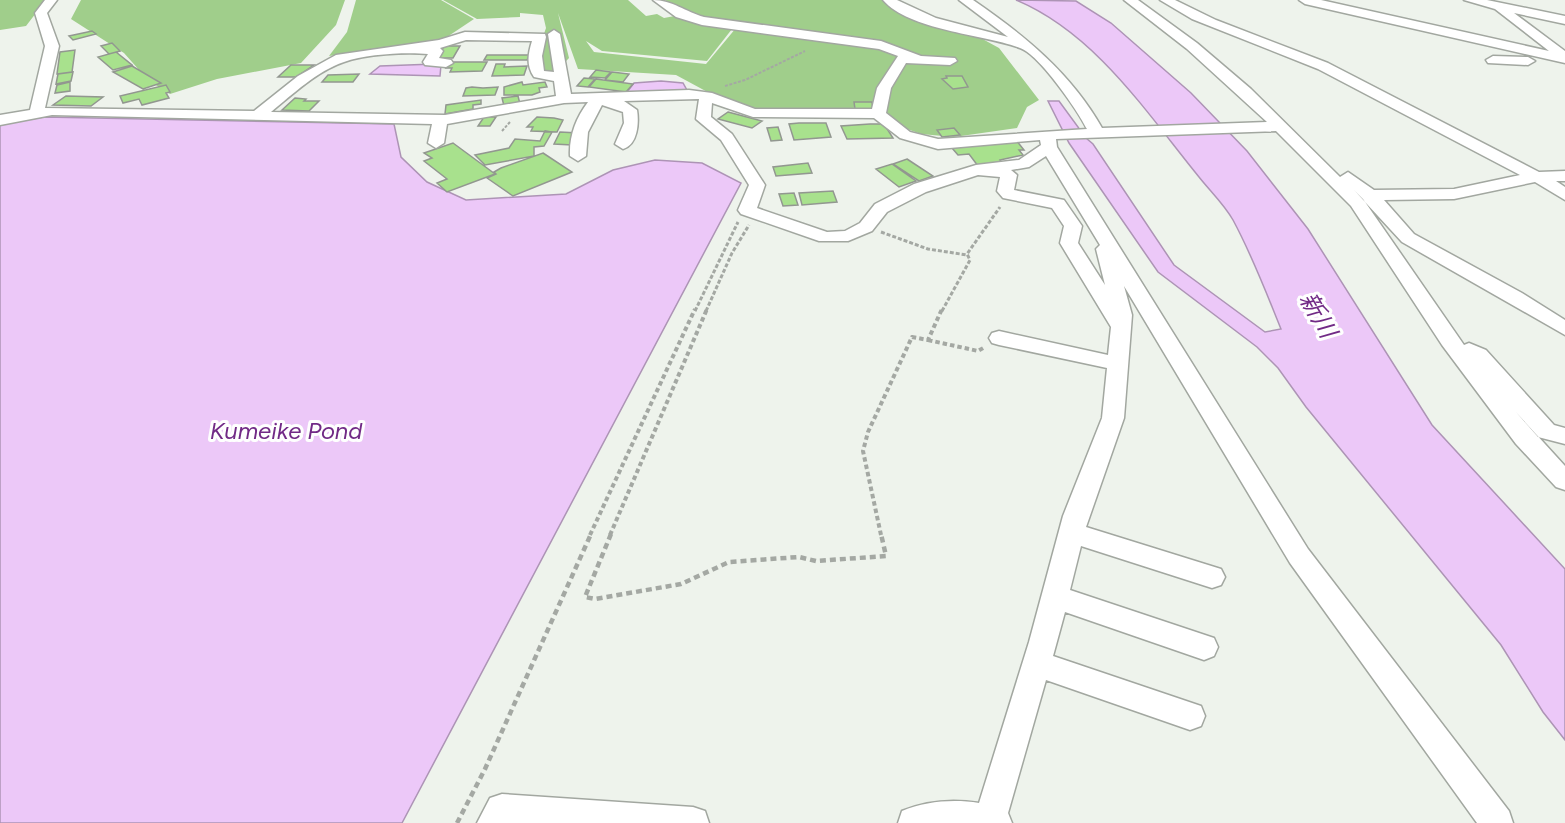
<svg xmlns="http://www.w3.org/2000/svg" width="1565" height="823" viewBox="0 0 1565 823" font-family="Figtree,'Noto Sans JP',sans-serif">
<rect width="100%" height="100%" fill="#eef3ec"/>
<path fill="#a0ce8b" d="M0,0H46L26,26L0,30Z
M81,0H345L336,25L301,63L217,79L170,94L148,80L124,53L71,19Z
M356,0H441L474,19L444,39L329,56L347,32Z
M443,0H628L646,16L657,14L664,18L680,15L732,29L707,61L602,51L586,41L594,52L706,64L736,28L690,16L665,0H885L891,8L966,30L999,48L1039,100L1027,107L1017,128L954,137L921,134L896,125L876,110L769,112L713,95L676,75L578,69L558,13L569,58L553,75L542,73L537,54L546,28L543,15L520,13V17L477,19Z"/>
<path fill="#ecc8f8" stroke="#ad94b5" stroke-width="1.5" d="M1016,0L1076,1L1111,23L1191,93L1247,151L1308,229L1432,425L1565,569V740L1543,712L1501,645L1306,407L1278,368L1257,347L1158,272L1069,143L1048,101H1059L1086,138L1093,144L1174,265L1265,332L1281,329C1266,292 1252,255 1233,220C1224,204 1210,191 1199,177C1146,112 1095,33 1016,0Z
M435,64L441,65L440,76L370,74L380,66Z
M661,81L683,83L688,92H627L634,83Z
M44,117L394,124L401,157L427,182L466,200L566,194L613,170L655,160L702,163L741,183L402,823H0V124Z"/>
<path fill="#a8e18d" stroke="#929790" stroke-width="1.5" d="M92,31L96,34L73,40L69,36Z
M112,43L120,51L109,54L101,46Z
M444,46H460L453,58H437Z
M75,50L72,72L57,74L60,52Z
M116,52L132,65L113,70L98,57Z
M487,55H530L527,60H484Z
M450,62H487L482,71L450,72L452,68H446Z
M496,64H505L504,67L527,66L524,75L492,76Z
M291,65H314L296,77H278Z
M132,66L161,83L143,89L113,72Z
M596,70L611,72L605,78L590,77Z
M73,72L71,81L56,84L58,74Z
M612,72L629,74L623,82L605,80Z
M359,74L353,82H322L328,75Z
M946,76H962L968,87L953,89L942,79L947,78Z
M584,78L595,79L588,87L577,86Z
M596,79L633,84L626,92L589,87Z
M70,82V91L55,93L57,85Z
M522,82L523,85L545,82L547,87L539,88L540,92L532,95H504V87Z
M166,85L170,92L166,93L169,98L142,105L139,99L123,103L120,96Z
M472,87L483,88L498,87L495,95L463,96L466,88Z
M66,96L103,97L91,106L53,105Z
M518,96L520,104L504,106L502,98Z
M295,98L306,99L304,101H319L309,111L282,110Z
M481,100V104L473,105V109L445,114L446,105Z
M854,102H872L873,109H855Z
M728,112L762,121L752,128L718,119Z
M484,117H496L490,126H478Z
M537,117L554,118L563,120L557,132L531,131L533,127H527Z
M799,123H826L831,137L794,140L789,124Z
M870,124H884L893,138L847,139L841,126Z
M778,127L782,140L771,141L767,128Z
M954,128L960,135L942,137L937,130Z
M545,131L552,132L544,146L534,147V156L485,165L475,155L509,148L515,139L540,141Z
M560,132L578,133L572,145L554,144Z
M1016,140L1024,150H1019L1023,155L1000,160L1002,163L978,166L969,154L958,155L952,148Z
M453,143L495,174L447,192L437,183L447,179L424,161L432,158L424,153Z
M543,153L572,172L513,196L487,178L496,174L494,172L501,168Z
M907,159L933,176L919,181L893,164Z
M808,163L812,173L776,176L773,167Z
M892,164L916,181L899,187L876,169Z
M833,191L837,202L802,205L799,193Z
M794,193L798,205L783,206L779,194Z"/>
<g fill="none" stroke-linecap="round" stroke-linejoin="round">
<g stroke="#a2a7a0" stroke-width="3">
<path id="minor" d="M45,0H57L47,13L59,46L45,108L254,111L298,76L336,55L439,40L465,32L545,34L546,37L542,56L544,71L554,72L548,34L554,30L560,34L571,94L689,90L712,93L755,109H872L877,88L898,56L879,49L702,25L676,17L653,0C672,0 686,12 704,17L881,41L921,56L955,58L957,61L950,65L906,63L891,88L886,113L910,132L938,139L1087,129C1078,111 1039,54 1020,48C984,34 910,31 883,0H897L936,18L1008,37L959,0H973C1024,35 1071,73 1102,128L1267,122L1187,49L1124,0H1138L1197,43L1251,89L1340,177L1348,172L1374,190L1454,189L1520,175L1318,69L1192,19L1160,0H1175L1216,20L1328,63L1539,172L1565,171V181H1556L1565,187V200L1535,182L1454,199L1384,200L1414,234L1522,293L1565,320V335L1402,242L1354,190L1363,199L1464,345L1469,343L1486,350L1554,425L1565,428V444L1538,437L1515,411L1565,466V490L1556,487L1516,444L1442,345L1351,206L1276,131L1056,139L1057,147L1308,549L1509,811L1513,823H1477L1290,563L1124,286L1132,315L1124,418L1086,527L1221,569L1225,577L1221,585L1212,588L1081,546L1070,590L1214,638L1218,647L1214,656L1204,660L1065,612L1053,656L1201,706L1205,716L1201,726L1190,730L1046,680L1008,813L1012,823H898L902,811C926,801 954,799 979,803L1029,642L1063,516L1102,418L1107,368L999,345L992,343L989,338L992,333L999,331L1108,355L1111,327L1060,243L1064,226L1052,208L1003,198L997,191L1000,177L978,175L926,192L887,212L872,231L848,241H819L741,214L738,210L749,185L721,140L696,119L699,99L624,101L637,110C639,122 638,145 623,149L615,144L624,123L623,112L602,105L588,132L586,156L578,161L570,156C569,136 576,118 588,102L564,103L447,124L444,143L436,148L428,143L432,124L52,115L0,125V115L30,110L45,46L35,13ZM466,40L532,41C528,54 526,65 534,77L554,81L556,96L445,115L271,112C293,94 317,71 344,62C366,54 406,52 428,54L423,62L425,65L446,67L453,63L451,60L439,58L443,51L440,48ZM712,103L753,117L874,118L900,138L938,149L1040,140L1041,145L1019,160L976,165L914,184L875,204L860,223L845,231L827,232L757,208L765,185L732,134L711,117ZM1046,156L1100,245L1096,249L1105,285L1078,243L1082,226L1064,200L1014,190L1017,175L1011,170L1029,167Z
M1299,0H1321L1549,51L1495,9L1464,0H1487L1565,16V24L1514,13L1565,51V63L1305,4Z
M1493,56L1528,57L1535,61L1528,65L1488,63L1486,60Z
M502,794L693,807L705,811L709,823H477L490,798Z"/>
</g>
<path stroke="#a4a8a3" stroke-width="2" stroke-dasharray="3 1.5" stroke-linecap="butt" d="M725,86L745,80L805,51
M502,131L510,122"/>
<path stroke="#a4a8a3" stroke-width="3" stroke-dasharray="4 2" stroke-linecap="butt" d="M881,232L928,249L967,255
M695,311L738,222
M706,311L732,253L749,225
M942,311L970,260L967,254L1000,207"/>
<path stroke="#a4a8a3" stroke-width="4" stroke-dasharray="4.5 3" stroke-linecap="butt" d="M928,340L978,351L985,347
M590,535L695,309
M610,535L707,309
M881,535L863,451L868,432L912,337L928,340L942,309"/>
<path stroke="#a4a8a3" stroke-width="4.5" stroke-dasharray="6 4" stroke-linecap="butt" d="M611,534L585,597L595,599L681,584L729,562L799,557L816,561L886,556L881,534
M457,823L485,769L591,534"/>
<use href="#minor" fill="#fff" fill-rule="evenodd"/>
</g>
<g text-anchor="middle" stroke-width="6" stroke-linejoin="round" paint-order="stroke">
<g font-size="24" font-style="italic" fill="#712a86" stroke="#fefffe">
<text transform="translate(1318 315) rotate(60)" y="8">新川</text>
<text x="286" y="439">Kumeike Pond</text>
</g>
</g>
</svg>
